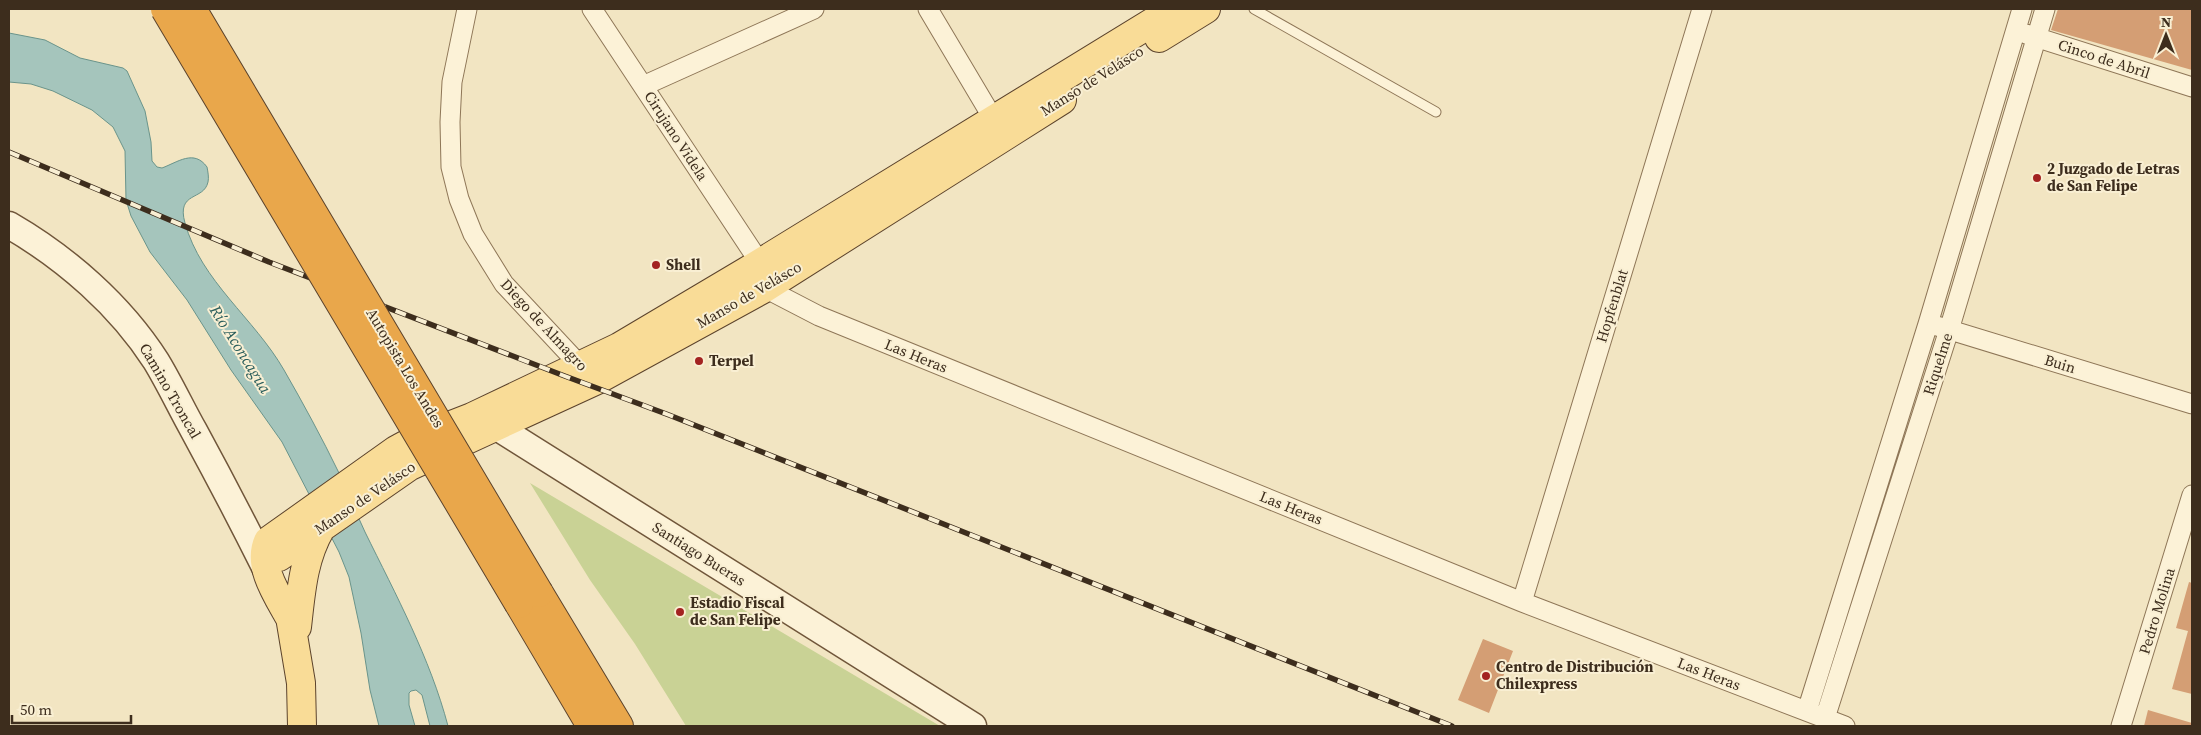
<svg xmlns="http://www.w3.org/2000/svg" width="2201" height="735" viewBox="0 0 2201 735" font-family="'Source Serif 4',serif">
<rect width="100%" height="100%" fill="#f2e5c2"/>
<path fill="#c9d295" d="M530,483L940,726H686L635,644L590,580Z"/>
<path fill="#a5c5bc" stroke="#6a948b" d="M9,33L45,40L80,58L123,68L127,71L145,111L151,142L152,161L157,167L162,168C178,162 194,149 207,167C208,172 209,178 208,182C204,201 176,191 185,223C201,281 254,318 284,370C303,403 322,438 339,473C348,492 356,513 365,532C396,595 430,658 448,726H430L422,695L416,690L411,691L409,693V705L415,726H379L370,690L361,633L349,577L339,552L282,442L231,370L187,300L150,252L131,216L126,200L125,151L113,127L92,110L53,91L31,84L9,82Z"/>
<path fill="#d49e74" d="M2058,9H2192V70L2051,30Z
M2189,582L2192,583V694L2172,689L2188,631L2176,628Z
M1483,639L1513,651L1489,713L1458,700Z
M2148,710L2192,723V726H2144Z"/>
<g fill="none" stroke-linecap="round" stroke-linejoin="round">
<g stroke="#8e7657" stroke-width="11">
<path id="lane" d="M1254,9L1436,112"/>
</g>
<g stroke="#8e7657" stroke-width="21">
<path id="street" d="M467,9L452,82L450,122L451,167L459,199L473,234L504,284L587,373
M592,9L760,263
M928,9L994,120
M2026,34L2192,87
M643,86L814,9
M759,282L765,288L819,316L1522,602L1845,726
M1937,326L2192,404
M1522,602L1702,9
M1807,711L1928,324L2022,9
M1825,718L1949,330L2045,9
M2121,726L2192,495"/>
</g>
<g stroke="#70563a" stroke-width="29">
<path id="secondary" d="M9,225C66,258 120,305 156,361C170,384 181,408 194,431C219,477 243,523 266,569
M479,420L497,427L973,726"/>
</g>
<g stroke="#5c432c" stroke-width="30">
<path id="primary" d="M1159,38L1206,9
M279,557L410,466L597,380L765,288L1062,100
M288,605L301,683L302,726
M292,622C280,599 256,567 268,541L396,450L418,438L472,417L619,347L747,271L1174,9
M297,627C301,592 303,559 321,528"/>
</g>
<g stroke="#5c432c" stroke-width="30">
<path id="highway" d="M539,593L619,726
M519,604L591,726"/>
</g>
<use href="#lane" stroke="#fcf2d7" stroke-width="9"/>
<use href="#street" stroke="#fcf2d7" stroke-width="19"/>
<use href="#secondary" stroke="#fcf2d7" stroke-width="26"/>
<use href="#primary" stroke="#f9dc97" stroke-width="28"/>
<use href="#highway" stroke="#e9a74b" stroke-width="28"/>
<g stroke="#3d2d1d" stroke-width="5.5">
<path id="rail" d="M9,152L269,262L562,375L669,415L1452,726"/>
</g>
<use href="#rail" stroke="#f9efd3" stroke-width="4" stroke-dasharray="11" stroke-linecap="butt"/>
<g stroke="#5c432c" stroke-width="30" stroke-linecap="butt">
<path id="highway-bridge" d="M165,9L519,604
M192,9L539,593"/>
</g>
<use href="#highway-bridge" stroke="#e9a74b" stroke-width="28"/>
</g>
<g fill="#a32321" stroke="#f9efd3" stroke-width="2">
<circle cx="2037" cy="178" r="5"/>
<circle cx="656" cy="265" r="5"/>
<circle cx="699" cy="361" r="5"/>
<circle cx="680" cy="612" r="5"/>
<circle cx="1486" cy="676" r="5"/>
</g>
<g text-anchor="middle" stroke-width="4" stroke-linejoin="round" paint-order="stroke">
<g font-size="15" fill="#3d2d1d" stroke="#f9efd3">
<text transform="translate(2104 59) rotate(18)" y="5">Cinco de Abril</text>
<text transform="translate(1092 81) rotate(-32)" y="5">Manso de Velásco</text>
<text transform="translate(676 136) rotate(57)" y="5">Cirujano Videla</text>
<text transform="translate(749 295) rotate(-30)" y="5">Manso de Velásco</text>
<text transform="translate(1612 306) rotate(-73)" y="5">Hopfenblat</text>
<text transform="translate(544 325) rotate(47)" y="5">Diego de Almagro</text>
<text transform="translate(916 356) rotate(22)" y="5">Las Heras</text>
<text transform="translate(1938 364) rotate(-72)" y="5">Riquelme</text>
<text transform="translate(2060 364) rotate(17)" y="5">Buin</text>
<text transform="translate(405 368) rotate(59)" y="5">Autopista Los Andes</text>
<text transform="translate(170 391) rotate(60)" y="5">Camino Troncal</text>
<text transform="translate(365 498) rotate(-34)" y="5">Manso de Velásco</text>
<text transform="translate(1291 508) rotate(22)" y="5">Las Heras</text>
<text transform="translate(699 554) rotate(32)" y="5">Santiago Bueras</text>
<text transform="translate(2157 611) rotate(-73)" y="5">Pedro Molina</text>
<text transform="translate(1709 674) rotate(21)" y="5">Las Heras</text>
</g>
<g font-size="15" font-weight="bold" fill="#3d2d1d" stroke="#f9efd3" text-anchor="start">
<text x="2047" y="174">2 Juzgado de Letras<tspan x="2047" dy="17">de San Felipe</tspan></text>
<text x="666" y="270">Shell</text>
<text x="709" y="366">Terpel</text>
<text x="690" y="608">Estadio Fiscal<tspan x="690" dy="17">de San Felipe</tspan></text>
<text x="1496" y="672">Centro de Distribución<tspan x="1496" dy="17">Chilexpress</tspan></text>
</g>
<g font-size="16" font-style="italic" fill="#2b5e5c" stroke="#f9efd3">
<text transform="translate(241 349) rotate(58)" y="6">Río Aconcagua</text>
</g>
</g>
<rect width="2201" height="735" fill="none" stroke="#3d2d1d" stroke-width="20"/>
<g transform="translate(2166 35)" stroke="#f9efd3" stroke-width="4" paint-order="stroke">
<path d="M0-4L9 19L0 12L-9 19Z" fill="#3d2d1d"/>
<text y="-8" font-size="14" font-weight="bold" text-anchor="middle" fill="#3d2d1d">N</text>
</g>
<path d="M12 715v8h119v-8" fill="none" stroke="#3d2d1d" stroke-width="2.5"/>
<text x="20" y="715" font-size="15" fill="#3d2d1d" stroke="#f9efd3" stroke-width="4" paint-order="stroke">50 m</text>
</svg>
